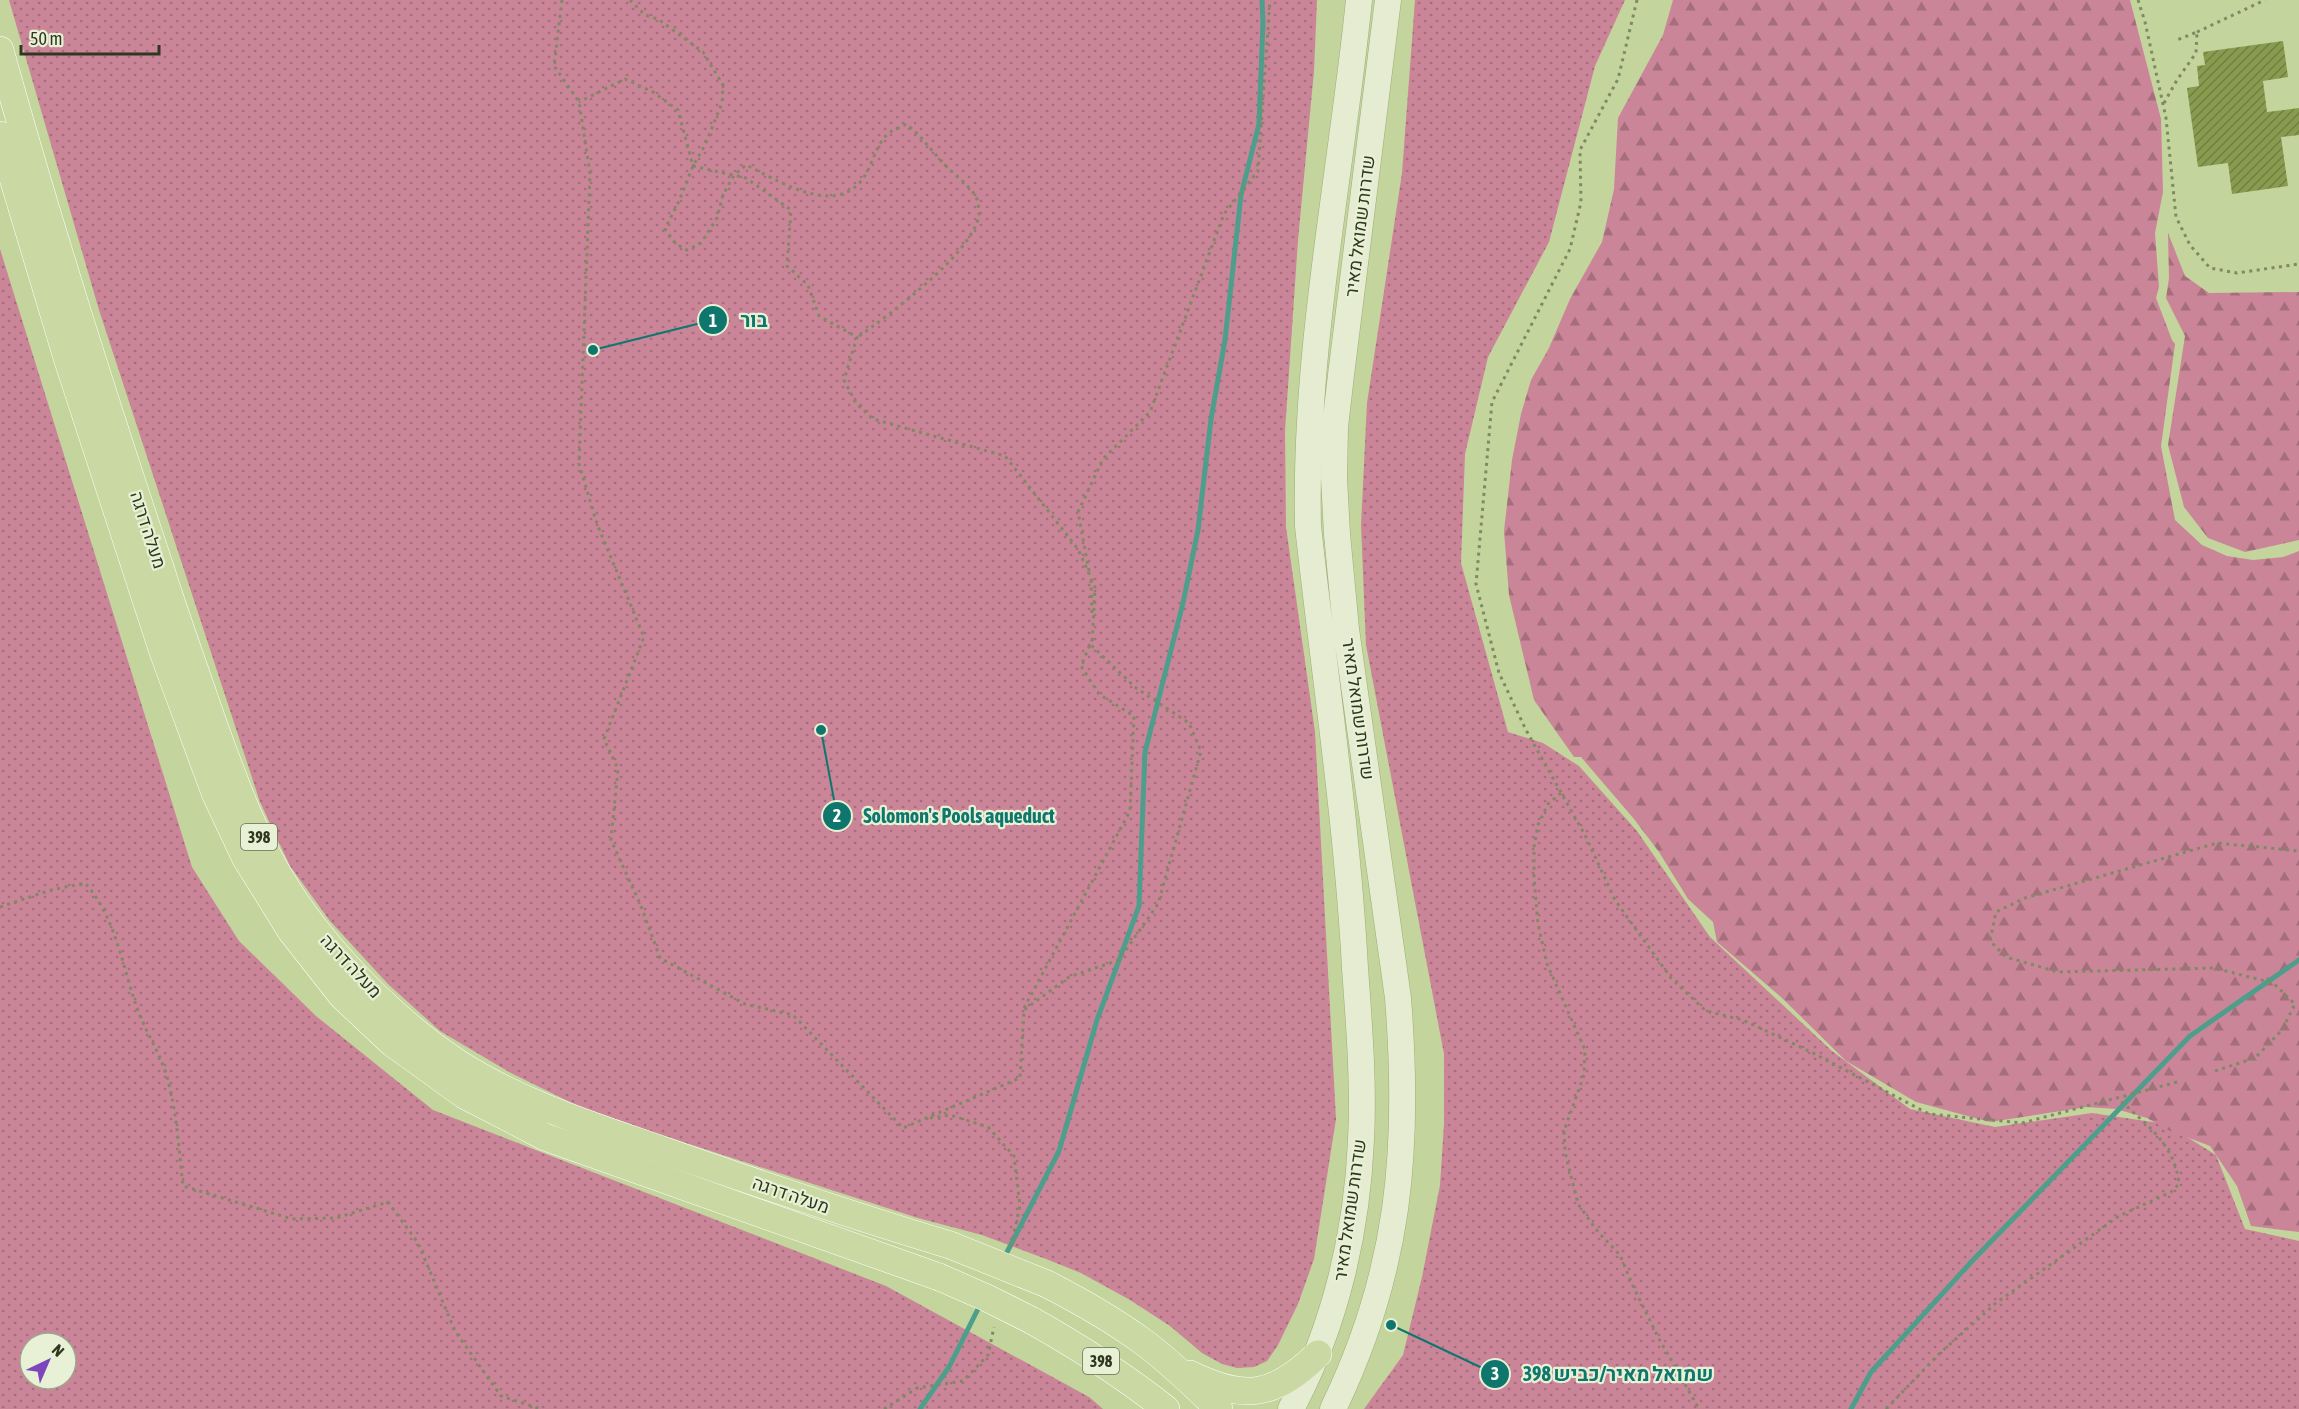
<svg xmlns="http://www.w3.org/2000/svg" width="2299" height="1409" viewBox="0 0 2299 1409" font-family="'Asap Condensed',Heebo,sans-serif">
<defs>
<pattern id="grass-dots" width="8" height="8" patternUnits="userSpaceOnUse" patternTransform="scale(1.5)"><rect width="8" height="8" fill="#cb8598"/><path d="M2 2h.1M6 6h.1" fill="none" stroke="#a56e7c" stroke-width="1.8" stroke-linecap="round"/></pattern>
<pattern id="forest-firs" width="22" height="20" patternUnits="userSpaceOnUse" patternTransform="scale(1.5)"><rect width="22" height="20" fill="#cb8598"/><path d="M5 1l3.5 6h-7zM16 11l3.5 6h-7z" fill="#a56e7c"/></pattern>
<pattern id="building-hatch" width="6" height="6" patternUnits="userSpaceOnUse" patternTransform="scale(1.5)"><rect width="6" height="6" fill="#879c4f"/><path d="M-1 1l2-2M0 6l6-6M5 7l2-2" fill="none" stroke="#6f8041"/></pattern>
</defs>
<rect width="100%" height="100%" fill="#c3d49d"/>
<path fill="url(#grass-dots)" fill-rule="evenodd" d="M9,0H1317L1314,71L1298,240L1285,431L1286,527L1315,732L1336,1119L1314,1259L1298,1304L1278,1345L1267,1361L1254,1367L1237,1368L1222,1364L1202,1353L1170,1326L1130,1300L1081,1273L1046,1259L982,1235L918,1218L683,1142L578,1106L511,1073L440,1031L388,984L330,921L290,866L260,802L99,310Z
M1415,0H1625L1595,66L1549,242L1488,357L1465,454L1461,563L1508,732L1543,743L1579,766L1637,831L1710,937L1832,1051L1910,1109L1995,1127L2092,1113L2166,1124L2216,1155L2245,1229L2299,1241V1409H1364L1403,1355L1422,1277L1440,1185L1444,1124V1054L1366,645L1361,525L1367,403L1402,173Z
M0,249L192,867L239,941L316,1016L433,1110L886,1286L1089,1397L1103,1409H0ZM30,1343H66V1379H30Z"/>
<path fill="url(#forest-firs)" d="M1673,0H2130L2161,119L2163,192L2155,233L2159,287L2156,298L2172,340L2175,344L2161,446L2175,520L2202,545L2227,556L2253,560L2283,557L2299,551V1232L2251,1226L2237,1186L2210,1146L2168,1130L2147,1118L2116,1109L2086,1107L1990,1122L1916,1102L1846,1061L1782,998L1717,942L1713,922L1688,899L1659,852L1634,819L1581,757H1574L1534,700L1509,595L1504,531L1512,460L1521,414L1531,380L1549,348L1570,299L1602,242L1614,189L1618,118L1663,35Z
M2168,233L2185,276L2209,293L2299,292V540L2245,552L2208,538L2184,507L2168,445L2185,336L2166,298L2169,278Z"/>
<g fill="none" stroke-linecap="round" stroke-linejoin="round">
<path stroke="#4d9f8c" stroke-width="5" d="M1003,1260L1059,1151L1097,1020L1139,906L1145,752L1183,603L1198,530L1211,419L1225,340L1241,195L1259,124L1263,23L1262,0
M920,1409L949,1367L981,1303
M1851,1409L1871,1372L1973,1260L2190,1036L2299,960"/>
</g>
<path fill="url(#building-hatch)" d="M2283,41L2288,77L2263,81L2267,112L2299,108V135L2281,137L2288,186L2232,194L2228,163L2198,167L2187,88L2199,86L2197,66L2205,65L2203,52Z"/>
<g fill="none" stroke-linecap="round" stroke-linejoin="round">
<g stroke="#9dad78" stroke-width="27">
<path id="secondary" d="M1291,1409C1335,1327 1357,1233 1361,1140C1364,1083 1359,1024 1355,968C1347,820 1324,673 1308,526C1304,349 1341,176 1359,0
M1333,1409C1400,1271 1410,1149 1398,998L1346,629L1337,534L1334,478L1335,427L1341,375L1388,0"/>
</g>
<g stroke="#fff" stroke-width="28">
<path id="primary" d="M0,50C48,224 103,396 160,567C176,618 194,667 211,717C233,778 254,838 289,892C329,954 397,1023 458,1063C522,1104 594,1126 665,1151C759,1184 854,1216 950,1245
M0,135L68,361L163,652L215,793L245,857L291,931L342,996L392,1043L464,1095L545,1137L939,1277
M1047,1284C1080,1301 1112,1319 1142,1341C1170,1361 1194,1386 1219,1409
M1031,1320C1079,1347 1123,1375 1166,1409
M1190,1374C1245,1401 1274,1397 1318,1354"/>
</g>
<path stroke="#7e8a63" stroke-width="3" stroke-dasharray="3 4.5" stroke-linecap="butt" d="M562,0L554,66L579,102L590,173L579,464L597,524L644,637L604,739L618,769L611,840L641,906L660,958L745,1004L793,1015L903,1128L1020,1078L1024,1010L1069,977L1119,960L1158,904L1201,751L1189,723L1136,688L1092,646L1095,587L1078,549L1005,456L873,419L856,403L844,380L857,337L819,316L808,285L787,266L791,210L746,178L693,166L678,110L653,92L625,79L579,102
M630,0L645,15L658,19L703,52L723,85L722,103L705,145L693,166L679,201L665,229L676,244L687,250L701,243L717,218L723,195L734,175L746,165C778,180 836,219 864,177C873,164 876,143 889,133C894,129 901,127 906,124C923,137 932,152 947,167C956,176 970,186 976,197C978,200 979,210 979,215C973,253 889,315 858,337
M1637,0L1618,79L1580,150L1581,202L1570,249L1492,402L1476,584L1499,673L1526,730L1586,837L1615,900L1671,978L1706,1011L1743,1020L1813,1053L1929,1114L2022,1123L2181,1081
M2138,0L2145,22L2166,118L2176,217L2190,245L2210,268L2237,273L2299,264
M2197,32L2265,0
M2164,103L2177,80L2196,53L2197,32L2177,40
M1089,571L1078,512L1103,459L1150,412L1224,214L1258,171L1270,0
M1091,580L1092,616
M1561,793L1548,804L1538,825L1534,847V878L1538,924L1547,964L1585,1050L1584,1075L1564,1131L1565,1152L1578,1204L1598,1232L1620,1255L1632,1284L1658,1337L1699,1409
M0,907L51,890L85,883C115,916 122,964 136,1005C144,1030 160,1052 167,1077C177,1113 179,1150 183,1186L292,1219L336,1218L388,1202L418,1243L455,1331L501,1396L541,1409
M1024,1008L1130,811L1134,716L1099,694L1081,666L1092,640
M2215,1071L2255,1058L2282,1030L2295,1004L2273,983L2214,968L2058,972L2006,957L1990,941L1996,912L2025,898L2217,843L2299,851
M930,1118L950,1115L988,1127L1014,1156L1020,1205L1011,1247
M884,1409L917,1388L963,1381L988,1355L994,1327
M1886,1409L1938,1355L1996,1303L2119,1216L2171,1192L2179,1184C2175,1144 2145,1123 2117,1098"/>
<use href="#secondary" stroke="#e5ecd1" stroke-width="26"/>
<use href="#primary" stroke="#cad9a3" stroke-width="27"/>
<g stroke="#fff" stroke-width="28" stroke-linecap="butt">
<path id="primary-bridge" d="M950,1245L1047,1284
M939,1277L987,1298L1031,1320"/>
</g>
<use href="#primary-bridge" stroke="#cad9a3" stroke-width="27"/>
</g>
<g text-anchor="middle" stroke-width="4.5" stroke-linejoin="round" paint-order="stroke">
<g fill="#e8f1d5" stroke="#676f57" stroke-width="1.5">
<rect x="241" y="824" width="36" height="26" rx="4.5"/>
<rect x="1083" y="1348" width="36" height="26" rx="4.5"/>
</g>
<g font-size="16" font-weight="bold" fill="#303721">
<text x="259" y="843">398</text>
<text x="1101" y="1367">398</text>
</g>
<g font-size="18" fill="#303721" stroke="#e8f1d5">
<text transform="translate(1360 226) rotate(-83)" y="6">שדרות שמואל מאיר</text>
<text transform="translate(148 530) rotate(72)" y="6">מעלה דרגה</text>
<text transform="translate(1358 709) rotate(82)" y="6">שדרות שמואל מאיר</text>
<text transform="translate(351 966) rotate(47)" y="6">מעלה דרגה</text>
<text transform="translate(791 1195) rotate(19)" y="6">מעלה דרגה</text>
<text transform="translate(1350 1210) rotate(-82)" y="6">שדרות שמואל מאיר</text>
</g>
</g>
<path fill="none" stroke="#0f766e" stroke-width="2" d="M593 350L713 320M821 730L837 816M1391 1325L1495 1374"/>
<g fill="#0f766e" stroke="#e8f1d5" stroke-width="2">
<circle cx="593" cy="350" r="6"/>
<circle cx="821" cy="730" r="6"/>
<circle cx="1391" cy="1325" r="6"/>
<circle cx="713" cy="320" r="15"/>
<circle cx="837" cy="816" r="15"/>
<circle cx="1495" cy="1374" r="15"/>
</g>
<g font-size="18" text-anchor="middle" font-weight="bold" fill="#fff">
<text x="713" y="327">1</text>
<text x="837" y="822">2</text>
<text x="1495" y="1380">3</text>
</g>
<g font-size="20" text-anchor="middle" font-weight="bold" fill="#0f766e" stroke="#e8f1d5" stroke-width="4.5" stroke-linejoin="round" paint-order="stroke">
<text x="754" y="327">בור</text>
<text x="959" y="823">Solomon's Pools aqueduct</text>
<text x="1618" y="1381">שמואל מאיר/כביש 398</text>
</g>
<g transform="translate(48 1361) rotate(44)"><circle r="28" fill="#e8f1d5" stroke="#9ea78d" stroke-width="1.5"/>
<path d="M0-4.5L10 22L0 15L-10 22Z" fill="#7e46bd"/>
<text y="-9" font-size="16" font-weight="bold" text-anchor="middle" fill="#303721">N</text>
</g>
<path d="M21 45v9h138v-9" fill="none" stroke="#303721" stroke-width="3"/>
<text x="30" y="45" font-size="18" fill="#303721" stroke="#e8f1d5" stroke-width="4.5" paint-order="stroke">50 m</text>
</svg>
